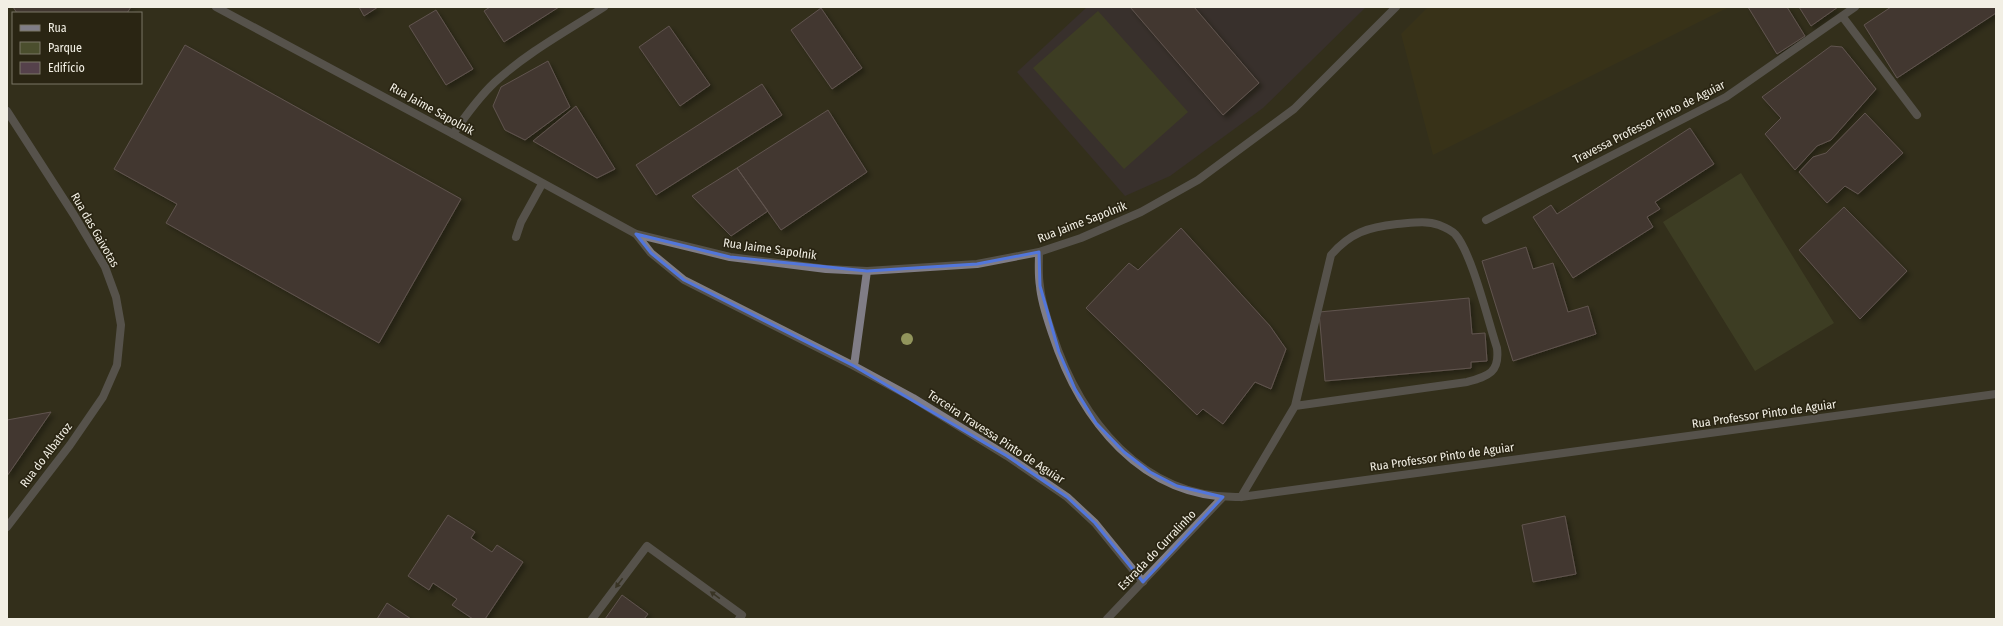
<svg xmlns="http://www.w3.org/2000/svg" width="2003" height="626" viewBox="0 0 2003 626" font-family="'Fira Sans Condensed',sans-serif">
<defs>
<filter id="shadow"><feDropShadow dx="3.5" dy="3.5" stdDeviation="2" flood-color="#0009"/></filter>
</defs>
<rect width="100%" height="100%" fill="#332f1c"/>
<path fill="#3e3140" d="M1087,7H1366L1263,108L1170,176L1125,196L1017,72Z"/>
<path fill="#4b4e2d" d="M1098,11L1188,112L1124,169L1033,68Z
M1741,173L1834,323L1755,371L1663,222Z"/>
<path fill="#3e3616" d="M1428,7H1729L1433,155L1401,34Z"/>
<path fill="#55414b" stroke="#98818c" filter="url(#shadow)" d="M13,7H131L127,13H17Z
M359,7H378L364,16Z
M490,7H559L504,42L484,11Z
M1130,7H1194L1259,83L1223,115Z
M1748,7H1787L1805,36L1777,54Z
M1799,7H1838L1811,26Z
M1891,7H1996V13L1897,78L1864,25Z
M821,8L862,68L832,89L791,30Z
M436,10L473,69L446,85L409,26Z
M669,26L710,85L680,106L639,47Z
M185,45L461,199L379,343L166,223L177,204L114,169Z
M1831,46L1842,47L1876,89L1831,140L1817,146L1795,170L1765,134L1781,118L1762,97Z
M548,61L570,107L525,140L505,130L493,106L501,87Z
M762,84L782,115L656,195L636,165Z
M576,106L615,169L597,178L533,141Z
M828,110L867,172L781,230L737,168Z
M1865,113L1903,153L1858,194L1845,186L1827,203L1799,172L1813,157L1826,153Z
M1690,128L1714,164L1655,202L1660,209L1647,217L1653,227L1573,278L1533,217L1551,205L1557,214Z
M737,168L768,211L731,236L692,196Z
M1844,207L1907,271L1860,319L1799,250Z
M1181,228L1270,326L1286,349L1271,389L1255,382L1223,424L1203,409L1197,415L1086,308L1129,263L1138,270Z
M1526,247L1533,269L1553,263L1568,312L1588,306L1596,334L1513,361L1482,261Z
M1469,298L1472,334L1485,333L1487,361L1471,362V368L1325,381L1319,312Z
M51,412L7,476V420Z
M448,515L475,532L471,538L492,552L497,545L523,562L485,619H473L452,605L457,599L433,583L429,590L408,576Z
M1565,516L1576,574L1533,582L1522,525Z
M622,595L648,614L644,619H605Z
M387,603L411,619H377Z"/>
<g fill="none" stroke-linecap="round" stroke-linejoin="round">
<path stroke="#807d86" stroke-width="8" d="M516,237L521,222L542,184
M1241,497L1295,406L1331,255C1350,233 1368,227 1397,224C1411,223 1426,220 1439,225C1444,227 1452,231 1455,234C1472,253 1488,321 1497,348C1500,373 1488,376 1467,382L1295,406
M592,619L647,546L742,615L739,619"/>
<path stroke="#807d86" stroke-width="8" d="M1842,16L1917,115
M453,134C466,115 479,97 495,82C528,52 567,31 604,7
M1486,220L1726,97L1855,7
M636,234L651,253L684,280L854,366L913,398L1007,456L1067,497L1095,523L1143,582
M854,366L867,271"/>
<path stroke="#807d86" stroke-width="8" d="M216,7L453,134L636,234L730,257L826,269L867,271L977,264L1039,252L1081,238L1141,212L1198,180L1294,109L1396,7
M7,111L74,215L105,267L116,297L121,325L117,365L103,397L70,445L7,527
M1039,252C1039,263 1038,275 1040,286C1041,301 1047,318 1052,333C1080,419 1142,500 1241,497L1996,394
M1107,619L1223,497"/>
</g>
<circle fill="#92955c" cx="907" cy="339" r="6"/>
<defs><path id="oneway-solid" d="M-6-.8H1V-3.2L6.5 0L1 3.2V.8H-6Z"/></defs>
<g fill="#403b30">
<use href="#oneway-solid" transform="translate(619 583) rotate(127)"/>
<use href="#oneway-solid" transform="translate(715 595) rotate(-144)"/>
</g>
<path d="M0 0H2003V626H0ZM636,234L730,257L867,271L977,264L1039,252L1040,286L1059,352L1075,389L1096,423L1124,452L1150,472L1177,486L1223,497L1143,582L1095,523L1067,497L1007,456L854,366L684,280L651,253Z" fill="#332f1c" fill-opacity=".55" fill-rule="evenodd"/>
<path fill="none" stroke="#5276db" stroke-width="3" stroke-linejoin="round" d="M636,234L730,257L867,271L977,264L1039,252L1040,286L1059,352L1075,389L1096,423L1124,452L1150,472L1177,486L1223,497L1143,582L1095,523L1067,497L1007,456L854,366L684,280L651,253Z"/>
<g text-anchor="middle" stroke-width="3.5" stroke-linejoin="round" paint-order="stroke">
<g font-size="12" fill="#f2efe4" stroke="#2a2513">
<text transform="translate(432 109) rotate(29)" y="4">Rua Jaime Sapolnik</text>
<text transform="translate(1649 122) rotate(-27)" y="4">Travessa Professor Pinto de Aguiar</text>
<text transform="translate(1082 222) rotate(-21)" y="4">Rua Jaime Sapolnik</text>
<text transform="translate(95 230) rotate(60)" y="4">Rua das Gaivotas</text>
<text transform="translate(770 249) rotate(8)" y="4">Rua Jaime Sapolnik</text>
<text transform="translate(1764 414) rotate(-8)" y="4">Rua Professor Pinto de Aguiar</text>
<text transform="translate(996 437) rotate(33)" y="4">Terceira Travessa Pinto de Aguiar</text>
<text transform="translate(46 455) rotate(-53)" y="4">Rua do Albatroz</text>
<text transform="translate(1442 457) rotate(-8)" y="4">Rua Professor Pinto de Aguiar</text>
<text transform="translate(1157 550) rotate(-46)" y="4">Estrada do Curralinho</text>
</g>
</g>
<rect width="2003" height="626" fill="none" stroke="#f2efe4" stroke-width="16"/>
<rect x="12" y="12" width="130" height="72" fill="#2a2513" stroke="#7a7667"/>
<rect x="20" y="25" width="20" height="6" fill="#807d86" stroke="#7a7667"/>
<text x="48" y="32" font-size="12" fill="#f2efe4">Rua</text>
<rect x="20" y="42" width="20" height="12" fill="#4b4e2d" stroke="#7a7667"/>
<text x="48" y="52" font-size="12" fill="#f2efe4">Parque</text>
<rect x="20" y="62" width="20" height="12" fill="#55414b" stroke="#7a7667"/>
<text x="48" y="72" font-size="12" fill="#f2efe4">Edifício</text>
</svg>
